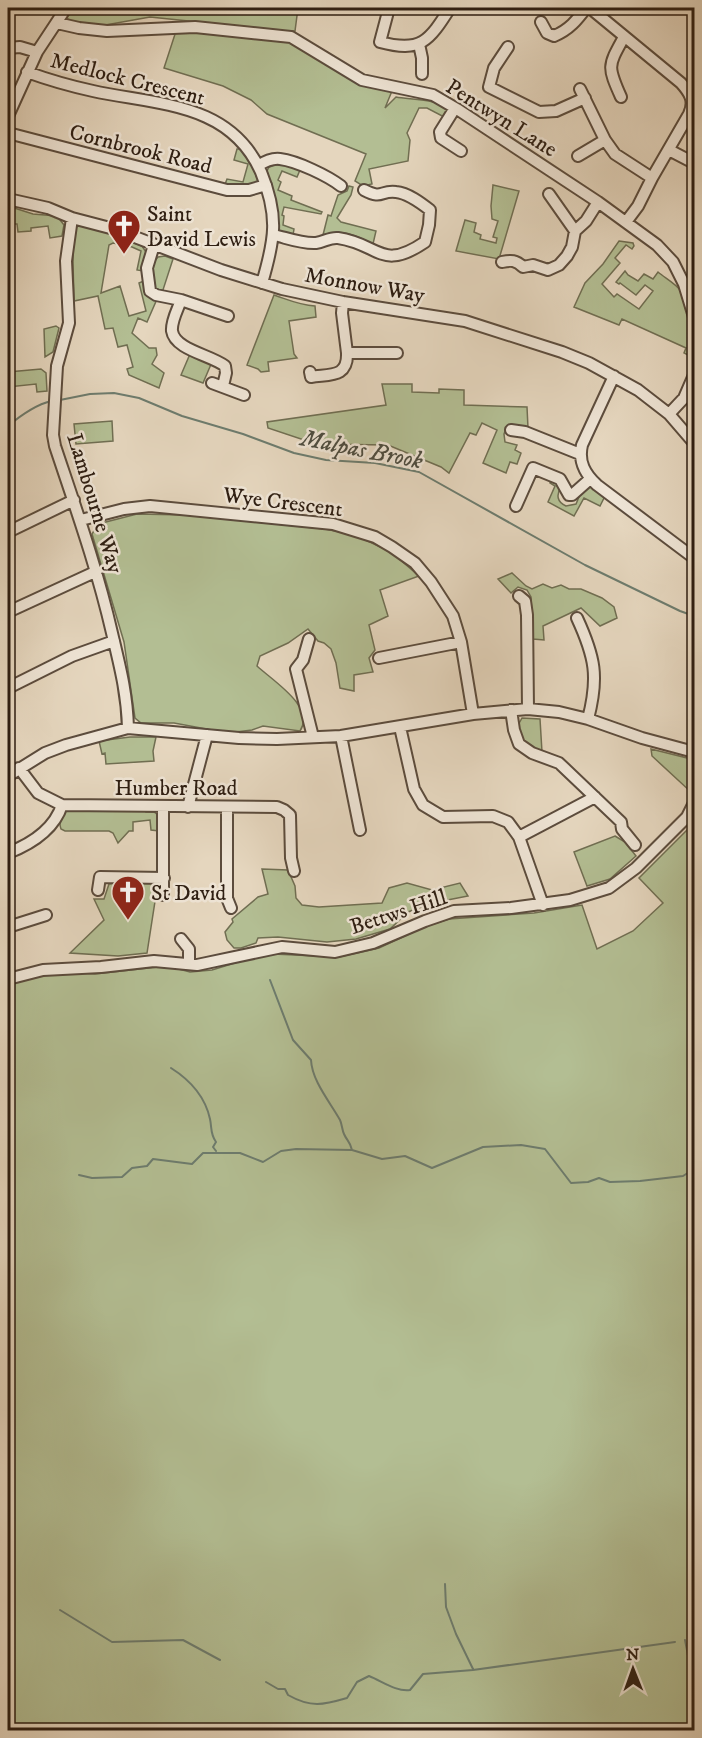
<svg xmlns="http://www.w3.org/2000/svg" width="702" height="1738" viewBox="0 0 702 1738" font-family="'IM FELL DW Pica',serif">
<rect width="100%" height="100%" fill="#e5d6be"/>
<filter id="stains"><feTurbulence type="fractalNoise" baseFrequency=".00333" numOctaves="4"/><feColorMatrix values="0 0 0 0 .2 0 0 0 0 .09 0 0 0 0 .02 0 0 0 .5 -.17"/></filter>
<radialGradient id="worn" r=".72"><stop offset=".6" stop-color="#630" stop-opacity="0"/><stop offset="1" stop-color="#630" stop-opacity=".3"/></radialGradient>
<path fill="#b3be93" stroke="#706e52" stroke-width="1.5" d="M71,8H298L295,31H286L150,17L100,26L71,21L67,18Z
M177,28L291,37L362,80L394,86L385,108L396,97C411,100 441,98 449,112L446,118L427,108H419L407,133L410,140L408,161L369,169L372,184L363,186L355,181L366,154L267,114L251,100L223,86L164,68Z
M237,149H241L251,162L258,181L255,185L224,187L227,179L243,182L248,164L234,160Z
M276,165H284L300,170L297,177L282,171L278,180L281,182L278,190L292,196L291,200L322,212L321,214L284,207L282,215L284,216L283,225L294,229L293,235L279,232L276,204L267,171L269,167Z
M493,185L519,191L499,259L456,251L465,220L476,223L474,232L481,235L480,239L496,243L497,238L493,237L498,221L492,219L491,206Z
M349,186L353,187L351,195L337,218L341,222L376,231L373,244C356,235 342,229 323,235L328,215L331,216L338,195L347,191Z
M8,206L33,214L57,216L64,225L62,236L50,238L48,226L31,228V231L18,232L17,224H8Z
M81,225L90,226L142,246L146,252L143,271L137,270L141,251L132,247L113,243L109,245L101,293L120,286L129,316L146,311L139,283L144,281L157,299L147,322L138,318L132,333L149,348H156L157,355L152,364L164,373L159,388L129,375L127,369L133,367L127,345L118,347L113,328L105,329L98,296L74,301L73,263V240L76,227Z
M619,241L633,243L634,246L632,249L626,245L615,258L620,263L602,284L614,297L617,294L639,309L653,291L645,285L636,295L620,283L619,284L616,282L625,271L628,275L638,281L644,274L653,279L658,272C665,278 675,283 681,291C692,305 693,336 693,353L690,356L684,353L686,348L622,319L619,325L574,307L585,283L603,264Z
M165,256L173,259L162,293L157,292C152,281 148,267 158,257Z
M274,295C289,300 299,305 315,306L316,317L289,321L294,354L297,358L268,362L269,371L261,372L258,369L247,365Z
M56,326L59,328L53,352L45,357L44,329Z
M190,354L212,362L203,383L181,375Z
M41,369L46,373L47,391L37,392L36,384L8,387V372Z
M382,384H412V392L439,393V389L464,390V405L527,407L528,428L514,425L507,426L504,434L505,442L517,445L515,450L521,453L517,464L510,462L506,473L483,463L497,430L482,423L476,435L470,433L449,473L441,467L388,445L316,444L268,428L267,422L386,405Z
M112,421L113,441L76,444L74,424Z
M551,480L561,487C556,495 557,502 566,506L576,504L581,492L589,486L605,496L600,506L584,498L574,516L548,502L555,486L550,483Z
M137,514L186,515L325,529L355,535L391,552L419,576L380,590L388,616L369,625L375,650L369,658L373,672L354,675V691L340,688L336,663L331,649L324,643L318,641L308,629L288,643L260,656L257,666C273,681 316,707 300,731L263,726L252,730L228,733L174,723H141L135,718L124,642L92,534L98,524Z
M512,573L526,586L532,589L543,584L552,588L561,585L569,589H581L602,598L614,607L617,618L600,626L581,608L543,626L544,640L533,639L531,597L527,590L518,587L511,593L498,579Z
M522,718L540,719L542,752L524,744L517,727Z
M130,737H156L153,751L154,761L106,764L105,753L102,754L99,741Z
M651,749L691,759L694,765L692,793L652,756Z
M69,809L146,810V812H154L158,815L159,831L151,830L150,820L133,822V831H129L118,843L113,833L109,831H65L61,829C58,821 62,813 69,809Z
M694,823V1150L689,1157L694,1197V1730H8V984L28,978L65,972L95,974L167,966L190,972L212,970L261,955L273,954L339,957L379,948L424,927L449,919L534,913L582,905L597,949L633,931L663,903L639,878Z
M615,836L625,842L636,856L610,879L587,886L574,852Z
M262,869L288,870L295,886L296,898L302,905L319,907L382,903L389,888L407,883L432,890L460,883L468,896L432,903L408,912L390,929L356,939L327,942L278,937L258,938L256,943L241,948H234L227,940L225,932L233,922L232,919L258,897L268,894Z
M128,881L158,882L147,953L118,956L70,953L104,920L94,899H104L109,884Z"/>
<g fill="none" stroke-linecap="round" stroke-linejoin="round">
<path stroke="#6d7c6e" stroke-width="2" d="M694,8V9
M60,400L90,394L114,393L139,398L182,416L243,434L294,453L326,460L375,463L419,472L585,565L680,611L694,616
M8,426C20,416 35,405 51,401
M270,980L293,1040L311,1060C312,1081 330,1102 340,1120C342,1124 342,1130 344,1134C347,1141 350,1141 352,1150
M171,1068C190,1080 205,1096 210,1119C212,1128 210,1134 216,1142L213,1147L216,1151
M79,1175L92,1178L122,1177L132,1168L147,1166L153,1159L192,1164L203,1153H240L263,1162L281,1151L296,1149L352,1150L382,1159L405,1156L432,1168L483,1147L521,1145L545,1149L571,1183L588,1182L599,1178L610,1182L640,1181L683,1176L694,1169
M445,1584L446,1607L456,1634L473,1669
M60,1610L112,1642L183,1640L220,1660
M685,1640L694,1686
M266,1682L278,1689H285L288,1695C311,1708 323,1705 347,1698L357,1682L369,1676C382,1681 396,1692 410,1690L423,1674L473,1670L675,1642"/>
<g stroke="#5c4c3d" stroke-width="14">
<path id="minor" d="M389,8L380,42C421,53 429,41 450,8
M590,8L681,83C690,93 695,101 689,114L652,178L638,206L626,222
M541,22L547,33L554,36C569,30 577,20 586,8
M57,23L79,28L107,31L195,27L291,37L362,80L433,95L457,109L598,202L657,245L673,262L684,284L694,317
M419,44L422,58V74
M508,47L494,68L489,87L539,112L556,111L585,98
M8,48L20,47L37,52
M27,72C49,80 70,86 93,91C157,105 230,102 261,172C279,216 275,239 262,283
M580,89L605,140L615,154L652,178
M621,97C607,66 608,66 624,37
M455,108L440,132L441,138L461,151
M8,116L37,52L66,8
M8,133L227,190H249L266,185
M669,150L694,163
M578,156L605,140
M258,166C264,162 272,158 280,159C297,161 328,176 341,186
M549,194L575,231
M8,199L48,208L72,218L114,229L221,270L282,289L343,302L465,321L562,352L589,363L638,390L669,414L694,443
M72,218L66,261L69,323L57,366L53,435L55,446C76,509 97,568 112,633C120,667 127,693 128,728
M274,235C287,238 302,244 316,243C324,242 330,237 338,238C380,244 381,272 425,242L429,225L430,210C421,203 408,193 396,192C380,190 383,200 364,190
M154,245L147,268L150,291L156,295L181,300L228,316
M502,262C511,260 516,260 523,267L533,265L548,270L559,265L567,256L572,247L575,231L586,221L598,202
M181,300C178,309 171,321 172,331C175,350 211,355 225,366L226,373L223,386
M343,302L342,313L347,353H397
M310,372L311,377C330,374 348,378 347,353
M614,376L582,445C578,462 585,474 597,485L694,558
M212,383L244,395
M669,414L684,398L694,375
M511,430L525,432L580,454
M516,506L533,468L560,479L569,495H572L590,479
M81,520L124,509L150,506L333,524L375,537L392,547L415,563L431,582L453,616L461,642L473,714
M8,532L74,500
M519,596L525,601L527,615L528,709
M8,612L97,571
M577,618C595,657 599,677 588,719
M309,639L303,660L296,669L313,737
M379,658L461,642
M8,688L72,656L114,641
M511,710L514,730L519,744L532,753L559,763L621,822L622,829L635,845
M400,727L414,789L423,805L443,817L493,816L508,822L519,837L543,905
M341,736L360,830
M19,768L38,793L62,805L277,807L284,810L290,815L291,858L294,871
M8,776L45,753L66,745L128,728L239,738L277,739L341,736L473,714L528,709L559,712L588,719L642,738L694,752
M163,807V895
M188,807L207,735
M227,807V898L231,908
M519,837L595,797
M8,853C31,844 54,830 62,805
M98,890L100,877L164,878
M8,927L46,915
M181,939L189,949V964
M8,979L43,970L101,967L154,961L197,965L282,947L335,952L373,943L425,921L454,911L511,908L570,900L609,888L636,868L687,817L694,803"/>
</g>
<use href="#minor" stroke="#eee4d5" stroke-width="10"/>
</g>
<defs>
<g id="church-pin" transform="scale(1.725)"><path d="M0 17L-7.5 6A9.5 9.5 0 1 1 7.5 6Z" fill="#8f2418" stroke="#eee4d5"/><path d="M-1.2-6h2.4v3.5h3.3v2.4h-3.3V6h-2.4V-.1h-3.3v-2.4h3.3Z" fill="#fff"/></g>
</defs>
<g fill-rule="evenodd">
<use href="#church-pin" x="124" y="226"/>
<use href="#church-pin" x="128" y="892"/>
</g>
<g text-anchor="middle" stroke-width="5" stroke-linejoin="round" paint-order="stroke">
<g font-size="22" fill="#2e1e12" stroke="#eee4d5">
<text transform="translate(128 78) rotate(14)" y="8">Medlock Crescent</text>
<text transform="translate(502 117) rotate(32)" y="8">Pentwyn Lane</text>
<text transform="translate(141 148) rotate(14)" y="8">Cornbrook Road</text>
<text transform="translate(365 284) rotate(10)" y="8">Monnow Way</text>
<text transform="translate(283 501) rotate(7)" y="8">Wye Crescent</text>
<text transform="translate(96 503) rotate(73)" y="8">Lambourne Way</text>
<text x="176" y="795">Humber Road</text>
<text transform="translate(398 911) rotate(-18)" y="8">Bettws Hill</text>
</g>
<g font-size="22" fill="#2e1e12" stroke="#eee4d5" text-anchor="start">
<text x="147" y="221">Saint<tspan x="147" dy="25">David Lewis</tspan></text>
<text x="151" y="900">St David</text>
</g>
<g font-size="24" font-style="italic" fill="#4e4d40" stroke="#eee4d5">
<text transform="translate(362 449) rotate(11)" y="8">Malpas Brook</text>
</g>
</g>
<rect width="702" height="1738" fill="none" stroke="#e5d6be" stroke-width="30"/>
<rect x="9" y="9" width="684" height="1720" fill="none" stroke="#2e1e12" stroke-width="3"/>
<rect x="15" y="15" width="672" height="1708" fill="none" stroke="#2e1e12" stroke-width="1.5"/>
<g transform="translate(633 1669) rotate(359)" stroke="#eee4d5" stroke-width="4.5" paint-order="stroke">
<path d="M0-4.5L10 22L0 15L-10 22Z" fill="#2e1e12"/>
<text y="-9" font-size="16" font-weight="bold" text-anchor="middle" fill="#2e1e12">N</text>
</g>
<rect width="100%" height="100%" filter="url(#stains)"/>
<rect width="100%" height="100%" fill="url(#worn)"/>
</svg>
